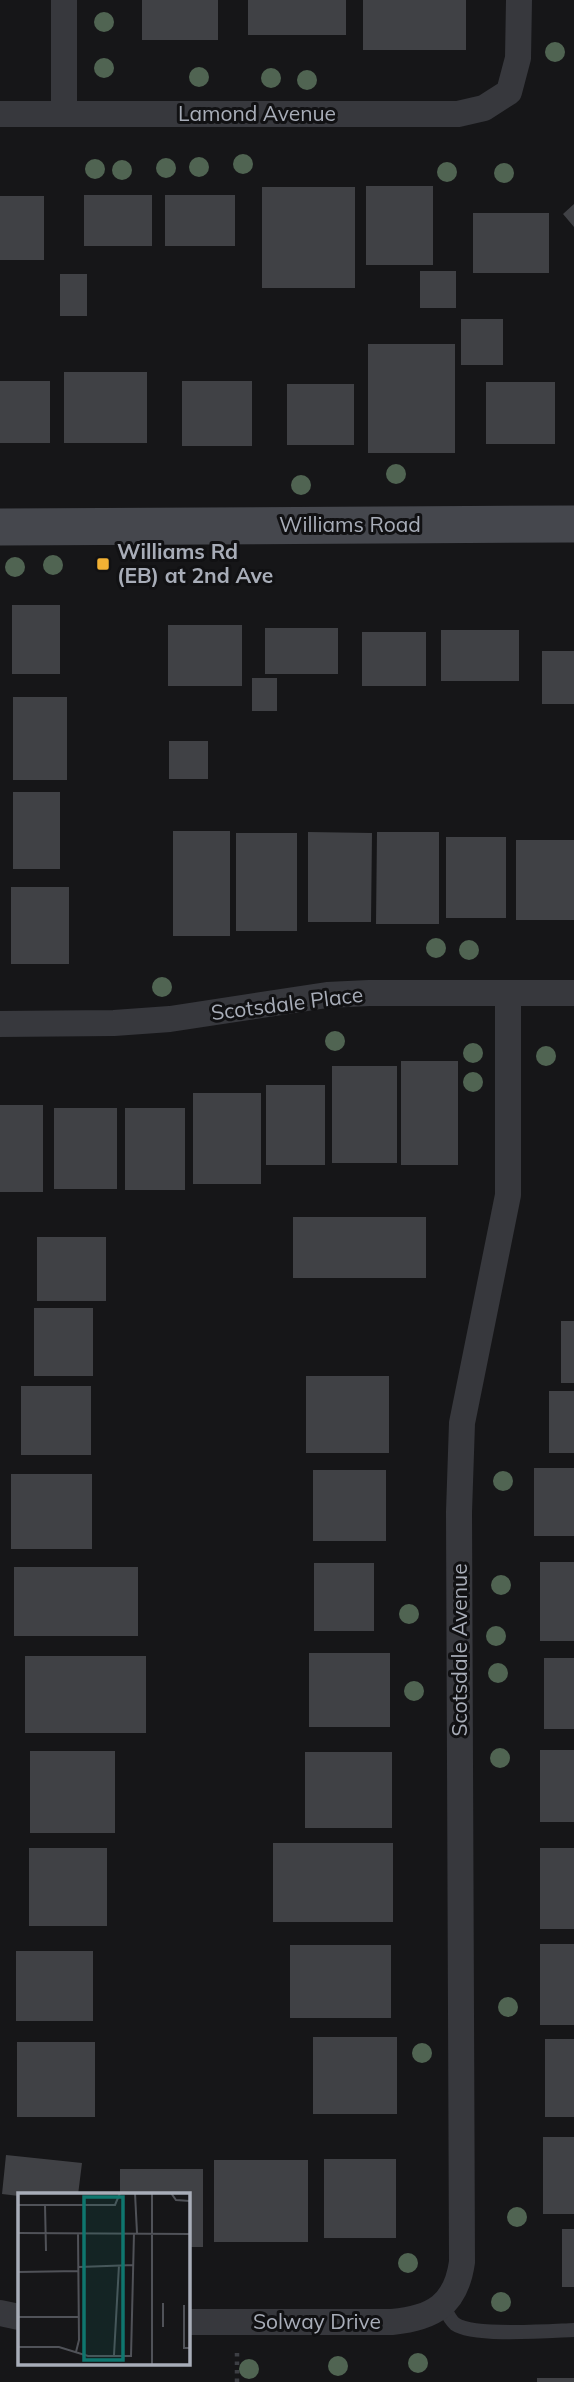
<svg xmlns="http://www.w3.org/2000/svg" width="574" height="2382" viewBox="0 0 574 2382" font-family="Mulish,sans-serif">
<rect width="100%" height="100%" fill="#161618"/>
<path fill="#404145" d="M142,0H218V40H142Z
M248,0H346V35H248Z
M363,0H466V50H363Z
M366,186H433V265H366Z
M262,187H355V288H262Z
M84,195H152V246H84Z
M165,195H235V246H165Z
M0,196H44V260H0Z
M574,204V227L563,214Z
M473,213H549V273H473Z
M420,271H456V308H420Z
M60,274H87V316H60Z
M461,319H503V365H461Z
M368,344H455V453H368Z
M64,372H147V443H64Z
M0,381H50V443H0Z
M182,381H252V446H182Z
M486,382H555V444H486Z
M287,384H354V445H287Z
M12,605H60V674H12Z
M168,625H242V686H168Z
M265,628H338V674H265Z
M441,630H519V681H441Z
M362,632H426V686H362Z
M542,651H574V704H542Z
M252,678H277V711H252Z
M13,697H67V780H13Z
M169,741H208V779H169Z
M13,792H60V869H13Z
M173,831H230V936H173Z
M308,832L372,833L371,922H308Z
M377,832H439V924H376Z
M236,833H297V931H236Z
M446,837H506V918H446Z
M516,840H574V920H516Z
M11,887H69V964H11Z
M401,1061H458V1165H401Z
M332,1066H397V1163H332Z
M266,1085H325V1165H266Z
M193,1093H261V1184H193Z
M0,1105H43V1192H0Z
M54,1108H117V1189H54Z
M125,1108H185V1190H125Z
M293,1217H426V1278H293Z
M37,1237H106V1301H37Z
M34,1308H93V1376H34Z
M561,1321H574V1383H561Z
M306,1376H389V1453H306Z
M21,1386H91V1455H21Z
M549,1391H574V1453H549Z
M534,1468H574V1536H534Z
M313,1470H386V1541H313Z
M11,1474H92V1549H11Z
M540,1562H574V1641H540Z
M314,1563H374V1631H314Z
M14,1567H138V1636H14Z
M309,1653H390V1727H309Z
M25,1656H146V1733H25Z
M544,1658H574V1729H544Z
M540,1750H574V1822H540Z
M30,1751H115V1833H30Z
M305,1752H392V1828H305Z
M273,1843H393V1922H273Z
M29,1848H107V1926H29Z
M540,1848H574V1929H540Z
M540,1944H574V2025H540Z
M290,1945H391V2018H290Z
M16,1951H93V2021H16Z
M313,2037H397V2114H313Z
M545,2039H574V2117H545Z
M17,2042H95V2117H17Z
M543,2137H574V2214H543Z
M6,2155L82,2163L78,2195L19,2196L2,2194Z
M324,2159H396V2238H324Z
M214,2160H308V2242H214Z
M120,2169H203V2247H187V2195H120Z
M562,2229H574V2287H562Z
M537,2378H574V2382H537Z"/>
<g fill="none" stroke-linecap="round" stroke-linejoin="round">
<path stroke="#3d3f44" stroke-width="4.5" stroke-dasharray="3.5 5" stroke-linecap="butt" d="M237,2382V2351"/>
<path stroke="#37383d" stroke-width="14" d="M443,2305C446,2311 450,2320 455,2324C473,2337 549,2331 574,2330"/>
<path stroke="#37383d" stroke-width="26" d="M0,114H458L484,108L509,92L518,58L519,0
M64,114V0
M0,1024L114,1023L170,1019L327,995L369,993H574
M0,2313L19,2317
M187,2322H392C433,2318 456,2305 462,2262L459,1512L462,1423L508,1195V994"/>
<path stroke="#45474d" stroke-width="37" d="M0,527L574,524"/>
</g>
<g fill="#506452">
<circle cx="104" cy="22" r="10"/>
<circle cx="555" cy="52" r="10"/>
<circle cx="104" cy="68" r="10"/>
<circle cx="199" cy="77" r="10"/>
<circle cx="271" cy="78" r="10"/>
<circle cx="307" cy="80" r="10"/>
<circle cx="243" cy="164" r="10"/>
<circle cx="199" cy="167" r="10"/>
<circle cx="166" cy="168" r="10"/>
<circle cx="95" cy="169" r="10"/>
<circle cx="122" cy="170" r="10"/>
<circle cx="447" cy="172" r="10"/>
<circle cx="504" cy="173" r="10"/>
<circle cx="396" cy="474" r="10"/>
<circle cx="301" cy="485" r="10"/>
<circle cx="53" cy="565" r="10"/>
<circle cx="15" cy="567" r="10"/>
<circle cx="436" cy="948" r="10"/>
<circle cx="469" cy="950" r="10"/>
<circle cx="162" cy="987" r="10"/>
<circle cx="335" cy="1041" r="10"/>
<circle cx="473" cy="1053" r="10"/>
<circle cx="546" cy="1056" r="10"/>
<circle cx="473" cy="1082" r="10"/>
<circle cx="503" cy="1481" r="10"/>
<circle cx="501" cy="1585" r="10"/>
<circle cx="409" cy="1614" r="10"/>
<circle cx="496" cy="1636" r="10"/>
<circle cx="498" cy="1673" r="10"/>
<circle cx="414" cy="1691" r="10"/>
<circle cx="500" cy="1758" r="10"/>
<circle cx="508" cy="2007" r="10"/>
<circle cx="422" cy="2053" r="10"/>
<circle cx="517" cy="2217" r="10"/>
<circle cx="408" cy="2263" r="10"/>
<circle cx="501" cy="2302" r="10"/>
<circle cx="418" cy="2363" r="10"/>
<circle cx="338" cy="2366" r="10"/>
<circle cx="249" cy="2369" r="10"/>
</g>
<rect fill="#f2b134" stroke="#111113" stroke-width="2.5" x="96" y="557" width="14" height="14" rx="3.5"/>
<g text-anchor="middle" stroke-width="6" stroke-linejoin="round" paint-order="stroke">
<g font-size="21" fill="#a8adb8" stroke="#111113">
<text x="257" y="121">Lamond Avenue</text>
<text x="350" y="532">Williams Road</text>
<text transform="translate(287 1004) rotate(-7)" y="7">Scotsdale Place</text>
<text transform="translate(460 1650) rotate(-90)" y="7">Scotsdale Avenue</text>
<text x="317" y="2329">Solway Drive</text>
</g>
<g font-size="21" font-weight="bold" fill="#a8adb8" stroke="#111113" text-anchor="start">
<text x="117" y="559">Williams Rd<tspan x="117" dy="24">(EB) at 2nd Ave</tspan></text>
</g>
</g>
<g transform="translate(18 2193)">
<rect width="172" height="172" fill="#161618"/>
<path fill="none" stroke="#505258" stroke-width="2" d="M117,0L119,40M134,0V171M153,0L158,7L172,8M0,12H97L102,0M27,12L28,58M0,40L172,41M61,74L116,72M0,79L61,78M166,112V155H172M0,124H61M145,134V110M0,154H41L70,163H113L116,40M58,159L61,147L60,40M96,162L101,72"/>
<path fill="#0f766e" fill-opacity="0.15" stroke="#0f766e" stroke-width="3.5" d="M66,4H105V167H66Z"/>
<rect width="172" height="172" fill="none" stroke="#a8adb8" stroke-width="3.5"/>
</g>
</svg>
